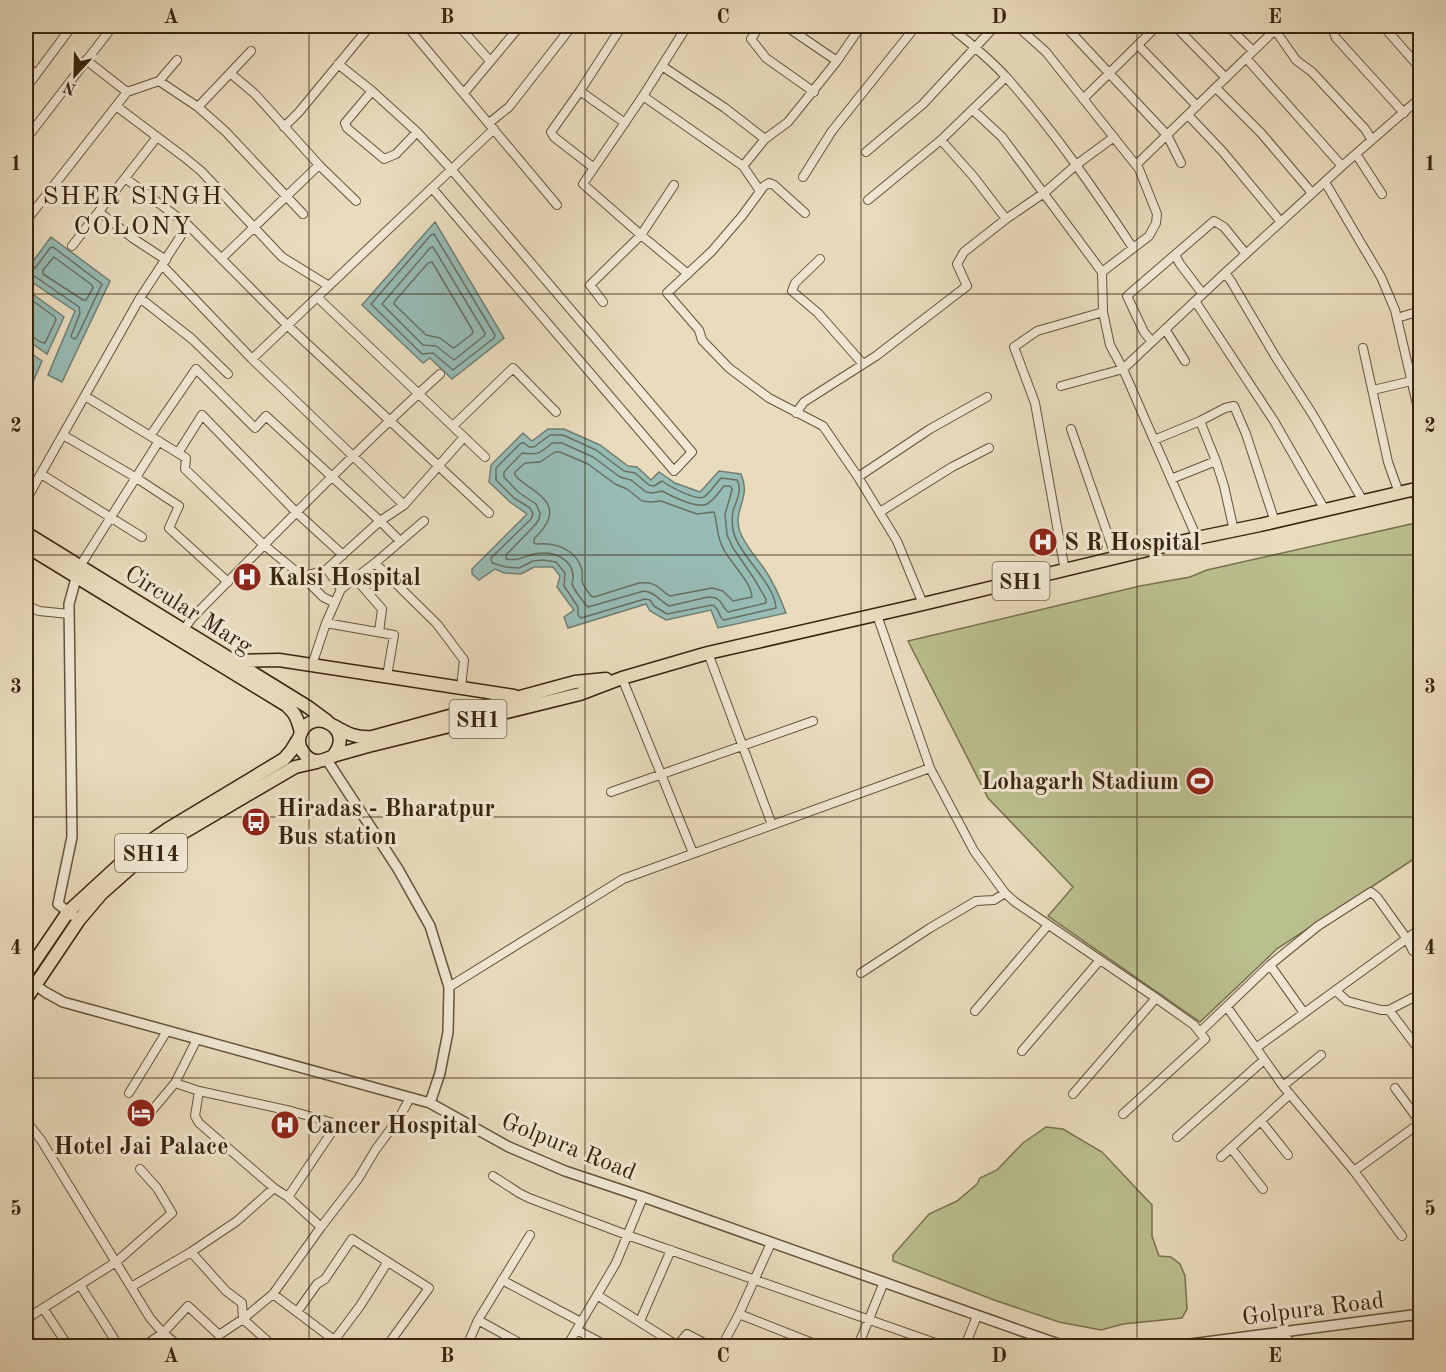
<svg xmlns="http://www.w3.org/2000/svg" width="1446" height="1372" viewBox="0 0 1446 1372" font-family="'Old Standard TT',serif">
<rect width="100%" height="100%" fill="#e9dcbd"/>
<filter id="stains"><feTurbulence type="fractalNoise" baseFrequency=".00333" numOctaves="4"/><feColorMatrix values="0 0 0 0 .2 0 0 0 0 .09 0 0 0 0 .02 0 0 0 .5 -.17"/></filter>
<radialGradient id="worn" r=".72"><stop offset=".6" stop-color="#630" stop-opacity="0"/><stop offset="1" stop-color="#630" stop-opacity=".3"/></radialGradient>
<path fill="#babf8e" stroke="#79724e" stroke-width="1.5" d="M1420,522V855L1278,948L1200,1022L1048,916L1073,887L988,798L908,641L1140,586L1190,577L1207,570Z
M1046,1127L1063,1129L1102,1152L1152,1205V1236L1159,1256L1171,1257L1180,1264L1185,1276L1187,1309L1182,1318L1123,1324L1101,1330L1059,1322L994,1300L893,1261V1255L929,1214L957,1201L977,1184L980,1178L997,1170L1023,1143Z"/>
<path fill="#97bbb5" stroke="#717f72" stroke-width="1.5" d="M435,222L504,338L452,379L430,358L423,363L362,305Z
M51,237L110,281L62,382L48,375L75,311L26,278V260L31,264Z
M26,289L64,317L47,354L26,339Z
M26,350L42,361L26,398Z
M548,429H564L600,445L628,466L637,467L651,480L659,472L675,483L700,492L719,471L741,474C752,498 732,509 740,532C745,545 755,556 763,567C773,581 780,597 786,613L718,628L711,610L666,620L650,611L646,604L568,628L564,617L574,610L557,587L560,576L553,567H534L521,574L504,573L495,569L479,580L472,574V569L527,514L510,502L489,482L491,465L523,433L532,441Z"/>
<g fill="none" stroke-linecap="round" stroke-linejoin="round">
<path stroke="#687062" stroke-width="1.5" d="M434,234L495,335L494,338L453,370L433,353L422,354L371,304L431,235Z
M53,247L102,284L77,337L75,339L72,338L71,336L80,313L79,307L30,273L31,270L36,267L50,248Z
M433,247L485,333L484,336L454,360L436,346L423,345L382,304L430,248Z
M54,257L92,285L93,288L86,300H83L43,274V270Z
M432,262L473,331L472,334L454,348L452,347L440,338L426,335L394,304L395,301L428,263Z
M26,296L55,317L56,320L45,343C37,343 33,334 26,334
M550,435H563L596,450L624,471L635,473L649,485L654,486L662,481C669,486 696,501 704,497C710,493 716,483 721,478L737,480C743,490 736,501 733,511C732,517 732,524 733,530C738,555 775,583 776,608L724,620C718,617 720,608 712,605L667,614L654,606L650,600L645,599L581,618L578,615V607L564,586L565,573L556,562L543,560L533,561L519,568L506,567L492,563L491,558L531,519L533,514L530,508L514,498L496,480V468L521,443H524L529,447H534Z
M552,443H562L593,457L620,477L631,480L646,492L653,493L662,491C671,496 697,509 707,504C714,500 719,492 724,486H730L732,489L731,494L725,514L727,535L733,548L753,577L766,599V603L728,612C720,605 723,597 708,597L669,606C660,601 655,592 644,591L588,607C585,604 573,589 572,584C572,581 574,578 573,575C572,560 555,552 542,553C528,553 521,562 506,559V555L536,524L539,519L540,513L536,504L518,492L504,477V472L522,453C539,455 539,454 552,443Z
M555,452H560L588,464L615,484L627,489L642,501L651,502L661,501L697,514L714,512C718,525 716,535 723,548C730,563 751,581 752,597L733,601L723,591L712,588L670,596C658,589 657,581 639,583L594,597L591,596C589,593 585,588 583,584C581,580 583,575 582,570C576,549 555,542 536,544L534,543V539C546,527 558,512 542,497C533,488 522,484 515,475V472L525,463L540,462Z"/>
<g stroke="#64533a" stroke-width="10">
<path id="minor" d="M407,26L557,205
M459,26L490,61
M760,26L751,39L766,58L814,92
M949,26C969,42 990,59 1007,78C1054,131 1094,189 1133,248
M1017,26L1046,52L1139,169L1157,214L1156,223L1149,236L1102,272
M1065,26L1167,135L1181,163
M1175,26L1226,78
M1228,26L1253,51
M1331,26L1336,38L1404,113
M1383,26L1420,68
M790,29L837,61
M1275,30L1296,60L1312,72L1365,129L1372,140
M1138,45L1197,106
M1246,58L1342,166
M86,60L127,92
M338,64L372,91L417,132L451,169L692,452L674,471L432,188
M26,66L36,74
M662,66L725,108L765,139
M230,73L255,94L319,165L356,201
M159,81L198,107L226,132L303,214
M26,88L72,26
M1216,88L1261,133L1312,193
M372,91L345,123L347,128L384,159L396,154L417,132
M580,91L625,123
M464,93L520,26
M643,96L687,26
M1083,99L1157,26
M116,106L184,157L201,171L282,257L329,286
M198,107L251,51
M973,110L1002,137L1102,272L1103,312L1110,345L1123,369L1197,538
M1188,115L1223,152L1281,222
M489,123L509,107L572,26
M284,127L299,112L370,26
M26,139L113,26
M941,140L973,176L1006,219
M866,152L923,104L995,26
M1356,154L1382,194
M1136,165L1279,26
M743,166L765,139L788,122L837,61L861,26
M594,168L554,137L551,132L580,91L622,26
M803,177L832,131L916,26
M125,178L188,225
M1325,182L1381,277L1395,310L1420,417
M868,200L941,140L1006,77
M99,212L134,239L166,260
M805,213L774,185L769,183L764,186L742,216L712,251L667,293L699,330L702,340L729,368L769,398L823,426L858,477L897,541L923,604
M26,221L127,92L159,81L177,60
M72,246L157,137
M1175,255L1180,264L1202,293
M222,258L319,165
M820,259L795,283L792,291L818,313L863,364
M162,265L252,359L404,505
M1225,273L1231,281L1275,356L1313,415L1363,501
M688,274L641,235L583,184L643,96L743,166L760,191
M317,297L485,457
M140,298L192,339L228,374
M1195,301L1274,421L1325,510
M603,302L590,285L641,235L674,185
M1397,318L1420,311
M1165,329L1185,361
M1152,342L1144,332L1127,296L1214,221L1224,227L1246,254
M1363,348L1388,462L1399,493
M252,359L494,129
M1061,386L1123,369L1225,273L1342,166L1420,98
M1373,390L1420,379
M85,396L186,458L185,469L264,545L303,577L323,597L335,603
M796,413L804,402L876,356L967,286L957,264L964,252L1006,219L1044,193L1076,165L1114,137
M1200,421L1216,461L1224,486L1234,531
M453,426L513,368L556,412
M1071,429L1116,558
M63,435L135,477L179,506L169,528L228,582
M150,436L196,369L255,428L266,416L380,521L400,541
M1154,440L1200,421L1225,408L1234,406L1246,434L1275,522
M178,453L202,415L296,512L343,555
M41,474L142,537
M858,477L930,429L987,397
M1171,479L1216,461
M1413,490L1420,504
M26,500L140,298L188,225L287,325L489,513
M880,512L952,467L989,448
M375,563L437,624L464,660L461,687
M80,566L159,441
M327,569L341,589
M1065,571L1035,403L1014,347L1037,331L1103,312
M303,577L327,569L380,521L404,505L464,437
M355,578L382,609L379,632
M26,605L39,611L69,614
M877,615L930,768L974,851L1005,893L1015,902L1156,998L1194,1025L1205,1039L1123,1114
M326,623L394,635L387,676
M182,632L192,618C274,535 354,452 440,374
M708,653L772,825
M312,665L326,623L341,589L375,563L424,521
M622,678L693,853
M611,792L813,721
M1270,965L1304,1013
M861,973L930,928L976,901L994,900L1005,893
M449,987L623,879L930,768
M1336,991L1347,1001L1381,1010H1389L1420,994
M1227,1007L1283,1086L1354,1171L1402,1236
M1389,1010L1420,1051
M975,1011L1048,925
M1200,1032L1270,965L1318,926L1371,892L1377,897L1407,939L1413,951
M197,1039L175,1083L199,1091L291,1111L337,1124L288,1197
M1256,1048L1420,929
M1022,1051L1100,960
M1283,1086L1321,1055
M1395,1088L1420,1122
M199,1091L195,1116L199,1123L274,1188L288,1197L321,1227
M129,1093L167,1031
M1073,1094L1156,998
M149,1114L175,1083
M26,1121L41,1140L150,1318L163,1333L179,1346
M1261,1121L1288,1155
M1177,1137L1264,1060
M1231,1148L1263,1189
M1221,1157L1290,1094
M1354,1171L1420,1123
M493,1176L519,1193L529,1198L627,1235L944,1346
M191,1252L226,1291L242,1303L243,1319L273,1346
M502,1280L581,1322
M80,1285L118,1345
M131,1287L191,1252L237,1221L274,1188
M273,1294L342,1346
M597,1295L678,1346
M43,1308L68,1346
M297,1312L317,1284L325,1279L352,1239L429,1288L387,1346
M739,1314L820,1346
M26,1319L116,1262L172,1213L157,1188L140,1169
M478,1320L525,1346
M640,1321L671,1250
M577,1330L607,1346
M144,1346L163,1333L188,1306L219,1335L243,1319L273,1294L321,1227L358,1179L376,1149L399,1118L410,1098
M330,1346L360,1306L387,1263
M467,1346L478,1320L530,1235
M567,1346L616,1263L643,1197
M677,1346L687,1334L710,1346
M722,1346L739,1314L771,1243
M858,1346L884,1282
M965,1346L977,1316
M1274,1346L1281,1331L1293,1346"/>
</g>
<g stroke="#64533a" stroke-width="12">
<path id="tertiary" d="M78,571L69,604L72,837L58,904L79,920
M327,760L398,869L430,926L449,987L448,1032L440,1073L430,1103
M26,978L45,992L63,1002L430,1103L509,1147L565,1171L643,1197L1064,1346
M1175,1346L1420,1314"/>
</g>
<g stroke="#38250e" stroke-width="15">
<path id="primary" d="M26,533L308,707L327,721
M26,546L286,705C296,714 297,718 301,732
M235,661L279,660L514,696
M334,726C348,734 355,738 372,737L575,682L606,679
M333,756C357,727 310,705 300,735C298,741 299,747 303,752C313,767 324,760 336,755C347,752 357,749 368,746L580,694L622,678L708,653L923,604L1197,538L1260,525L1420,488
M26,974L68,912L129,856L168,829L284,759L291,751L299,738
M26,999L79,920L101,894L137,862L174,838L295,767L317,762"/>
</g>
<use href="#minor" stroke="#f1e8d4" stroke-width="8"/>
<use href="#tertiary" stroke="#f1e8d4" stroke-width="9"/>
<use href="#primary" stroke="#e9dcbd" stroke-width="12"/>
</g>
<path fill="none" stroke="#38250e" stroke-width="1.5" stroke-opacity="0.55" d="M309,26V1346M585,26V1346M861,26V1346M1137,26V1346M26,294H1420M26,555H1420M26,817H1420M26,1078H1420"/>
<defs>
<g id="hospital-disc" transform="scale(1.5)"><circle r="9.5" fill="#8f2418" stroke="#f1e8d4"/><path d="M-5-5h3v3.5h4V-5h3V5h-3V1.5h-4V5h-3Z" fill="#fff"/></g>
<g id="stadium-disc" transform="scale(1.5)"><circle r="9.5" fill="#8f2418" stroke="#f1e8d4"/><path d="M0-5a6.5 5 0 1 0 0 10a6.5 5 0 1 0 0-10ZM-3.5-1.8h7v3.6h-7Z" fill="#fff"/></g>
<g id="bus-disc" transform="scale(1.5)"><circle r="9.5" fill="#8f2418" stroke="#f1e8d4"/><path d="M-5-6H5V4H4V6H2V4H-2V6H-4V4H-5ZM-3.5-4V0h7V-4ZM-3.5 1.2v1.5H-2V1.2ZM2 1.2v1.5H3.5V1.2Z" fill="#fff"/></g>
<g id="hotel-disc" transform="scale(1.5)"><circle r="9.5" fill="#8f2418" stroke="#f1e8d4"/><path d="M-6-4.5h1.5V1H6V5H4.5V3h-9V5H-6ZM-4 0a1.8 1.8 0 1 1 3.6 0ZM.5 0V-2.5h3Q6-2.5 6 0Z" fill="#fff"/></g>
</defs>
<g fill-rule="evenodd">
<use href="#hospital-disc" x="1043" y="542"/>
<use href="#hospital-disc" x="247" y="577"/>
<use href="#stadium-disc" x="1200" y="781"/>
<use href="#bus-disc" x="256" y="822"/>
<use href="#hotel-disc" x="141" y="1113"/>
<use href="#hospital-disc" x="285" y="1125"/>
</g>
<g text-anchor="middle" stroke-width="6" stroke-linejoin="round" paint-order="stroke">
<g fill="#f1e8d4" stroke="#706049" stroke-width="1.5">
<rect x="992.5" y="562" width="57" height="38" rx="4.5"/>
<rect x="449.5" y="700" width="57" height="38" rx="4.5"/>
<rect x="115" y="834" width="72" height="38" rx="4.5"/>
</g>
<g font-size="22" font-weight="bold" fill="#38250e">
<text x="1021" y="589">SH1</text>
<text x="478" y="727">SH1</text>
<text x="151" y="861">SH14</text>
</g>
<g font-size="24" font-weight="bold" fill="#38250e" stroke="#f1e8d4" text-anchor="start">
<text x="1064" y="550">S R Hospital</text>
<text x="268" y="585">Kalsi Hospital</text>
<text x="1179" y="789" text-anchor="end">Lohagarh Stadium</text>
<text x="277" y="816">Hiradas - Bharatpur<tspan x="277" dy="28">Bus station</tspan></text>
<text x="306" y="1133">Cancer Hospital</text>
<text x="141" y="1154" text-anchor="middle">Hotel Jai Palace</text>
</g>
<g font-size="24" fill="#38250e" stroke="#f1e8d4">
<text transform="translate(189 609) rotate(32)" y="8">Circular Marg</text>
<text transform="translate(569 1146) rotate(22)" y="8">Golpura Road</text>
<text transform="translate(1313 1308) rotate(-7)" y="8">Golpura Road</text>
</g>
<g font-size="26" letter-spacing="1.5" fill="#38250e" stroke="#f1e8d4">
<text x="133" y="204">SHER SINGH<tspan x="133" dy="30">COLONY</tspan></text>
</g>
</g>
<rect width="1446" height="1372" fill="none" stroke="#e9dcbd" stroke-width="66"/>
<g transform="translate(75 75) rotate(202)" stroke="#f1e8d4" stroke-width="4.5" paint-order="stroke">
<path d="M0-4.5L10 22L0 15L-10 22Z" fill="#38250e"/>
<text y="-9" font-size="16" font-weight="bold" text-anchor="middle" fill="#38250e">N</text>
</g>
<rect x="33" y="33" width="1380" height="1306" fill="none" stroke="#38250e" stroke-width="2"/>
<g font-size="20" text-anchor="middle" font-weight="bold" fill="#38250e">
<text x="171" y="23">A</text>
<text x="447" y="23">B</text>
<text x="723" y="23">C</text>
<text x="999" y="23">D</text>
<text x="1275" y="23">E</text>
<text x="16" y="170">1</text>
<text x="1430" y="170">1</text>
<text x="16" y="432">2</text>
<text x="1430" y="432">2</text>
<text x="16" y="693">3</text>
<text x="1430" y="693">3</text>
<text x="16" y="954">4</text>
<text x="1430" y="954">4</text>
<text x="16" y="1215">5</text>
<text x="1430" y="1215">5</text>
<text x="171" y="1362">A</text>
<text x="447" y="1362">B</text>
<text x="723" y="1362">C</text>
<text x="999" y="1362">D</text>
<text x="1275" y="1362">E</text>
</g>
<rect width="100%" height="100%" filter="url(#stains)"/>
<rect width="100%" height="100%" fill="url(#worn)"/>
</svg>
